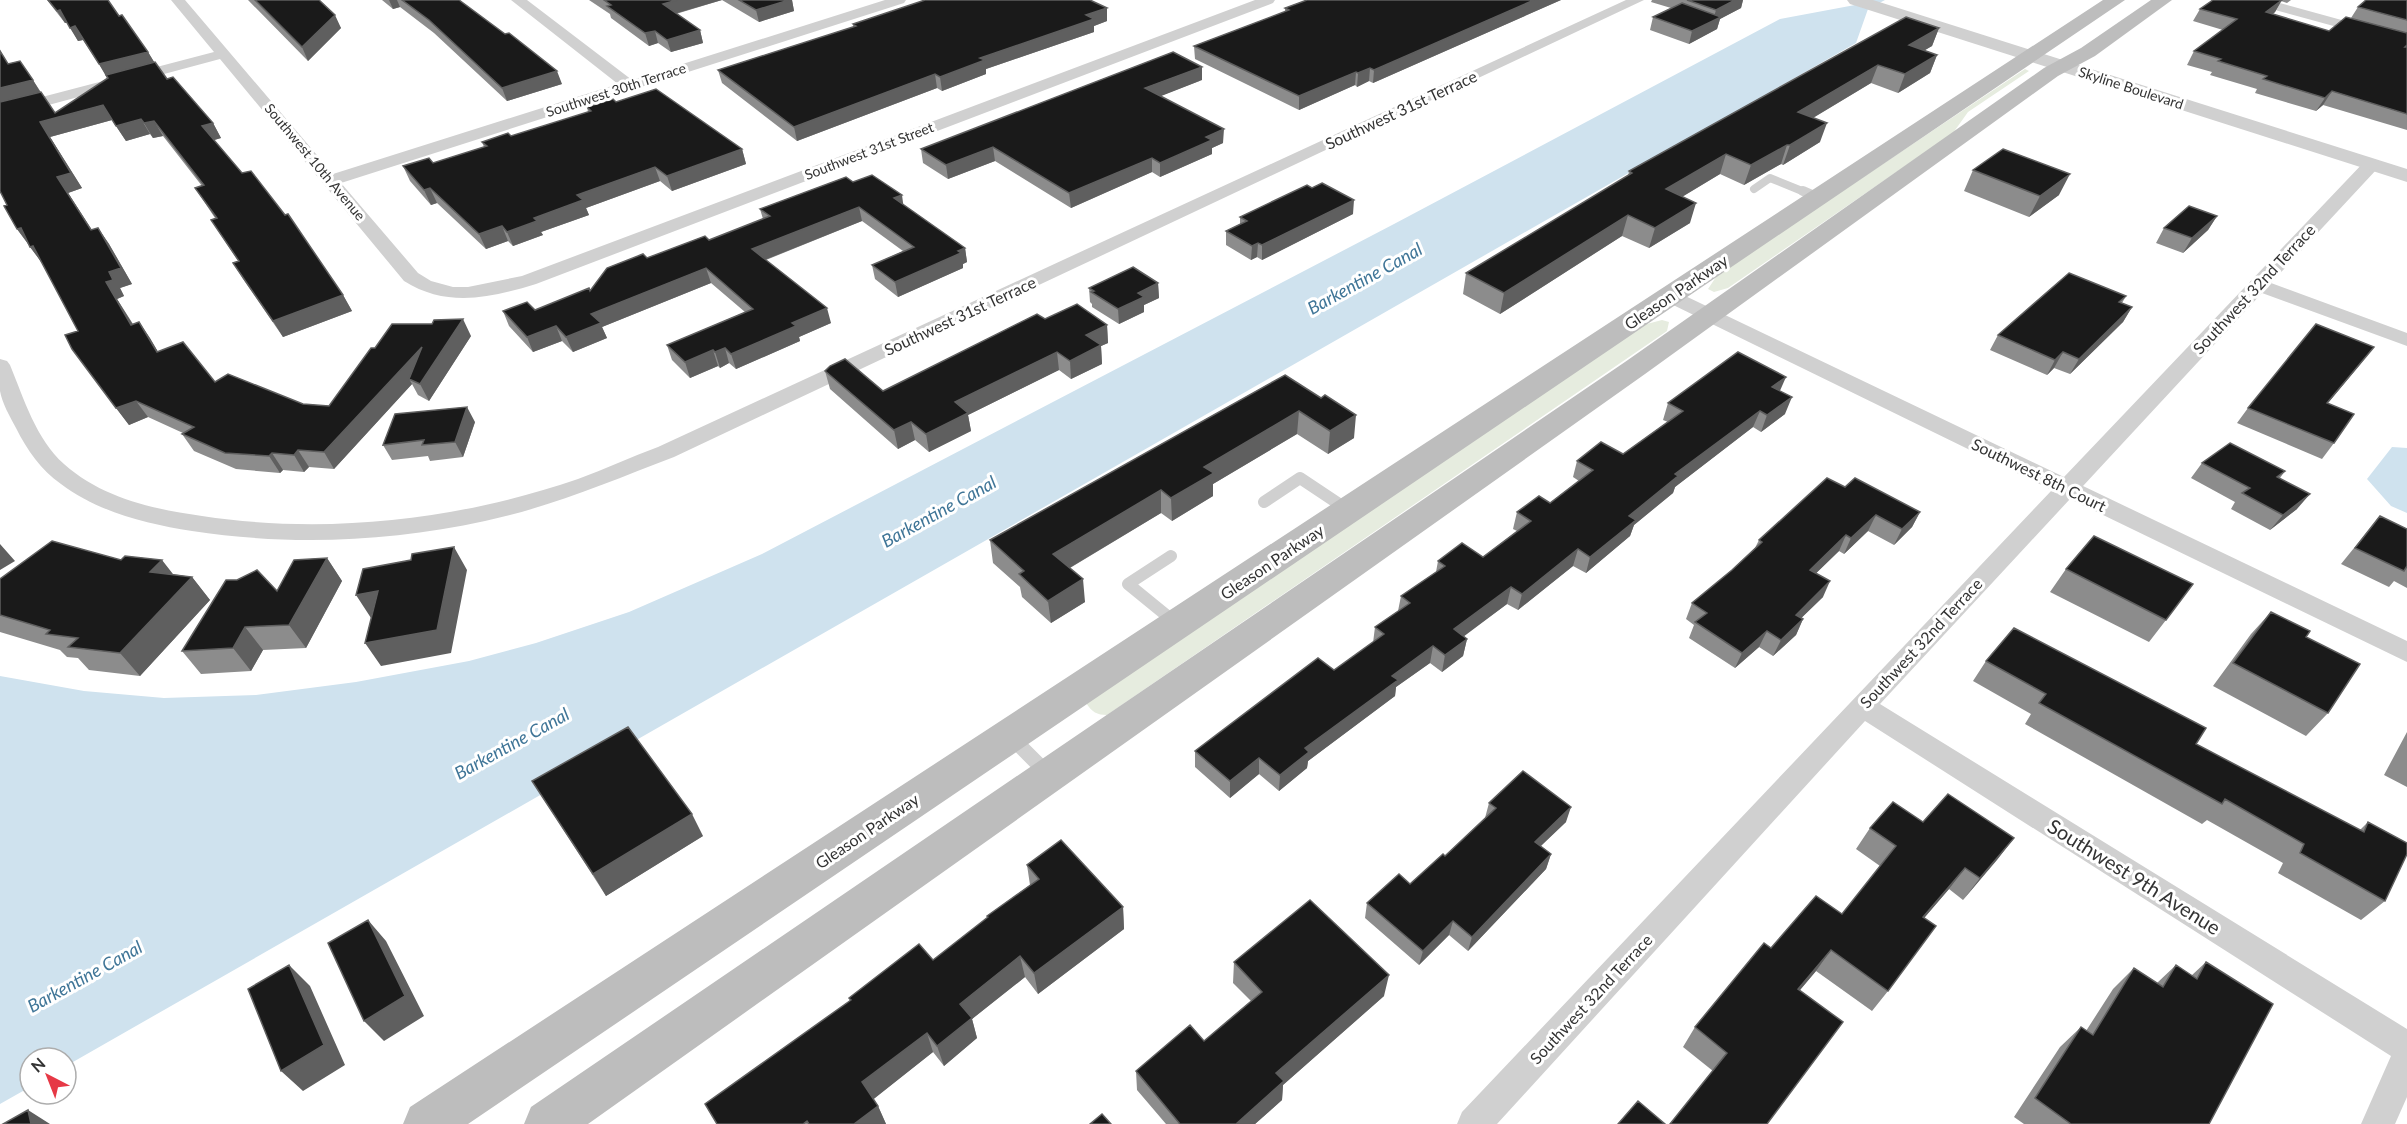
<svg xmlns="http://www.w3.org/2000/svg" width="2407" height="1124" viewBox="0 0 2407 1124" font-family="Lato,sans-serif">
<rect width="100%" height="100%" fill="#fff"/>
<path fill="#e6ecdf" d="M2025,69L2029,71L1968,112L1953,133L1728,288L1714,292L1708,289L1718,274Z
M1662,320L1669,322L1667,331L1107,715C1097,715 1092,712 1086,703L1643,325Z"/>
<path fill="#cfe2ee" d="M1863,0H1885L1868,9L1856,43L66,1066V1058H30V1087L0,1104V676L84,691L164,698L256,695L356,682L469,661L536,643L629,612L762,554L1394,224L1780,19L1855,5Z
M2392,447L2407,448V513L2391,506L2367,479Z"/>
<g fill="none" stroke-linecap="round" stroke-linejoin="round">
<path stroke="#d0d0d0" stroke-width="8" d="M1754,189L1770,178L1807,193"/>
<path stroke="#d0d0d0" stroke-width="10" d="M1803,191L1819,198"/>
<path stroke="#d0d0d0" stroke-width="12" d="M1264,502L1300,478L1348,510
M1171,556L1128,584L1177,624
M1011,737L1014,740"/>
<path stroke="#d0d0d0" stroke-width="15" d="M1013,739L1047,773"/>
<path fill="#d0d0d0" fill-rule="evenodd" d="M171,0H185L333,174L618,84L511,0H527L632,80L885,0H906L904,3L341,183L418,273L431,281L453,287H468L522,276L1255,0H1275L1273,3L536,284C490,298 447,308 404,281L220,59L0,118V108L214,52Z
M1626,0H1644L674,457C611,481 551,507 485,521C388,542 290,546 192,531C147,524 98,512 61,484C41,470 27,450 16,428C10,417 2,403 0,391C0,381 0,369 0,359L7,361L10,365C24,399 36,439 64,464C102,498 153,509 202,516C328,535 458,520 578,479C605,469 631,457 658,447Z
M2247,0H2269L2407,38V46L2249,3Z
M2371,160L2377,161L2379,165L2377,169L2271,283L2407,333V346L2262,293L2083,486L2407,641V662L2070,499L1880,704L2407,1029V1097L2395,1124H2361L2391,1056L1865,721L1497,1124H1457L1462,1112L2052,490L1663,300L1660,296L1663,292H1677L2064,477L2365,161Z"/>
<path fill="#d0d0d0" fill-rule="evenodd" d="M1847,0H1873L2407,169V182L1850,4Z"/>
<path fill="#bdbdbd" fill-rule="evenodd" d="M2103,0H2125L468,1124H403L410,1107Z
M2151,0H2172L2095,56L2058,76L1645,374L588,1124H524L531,1107L1625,362L2044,68L2081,48Z"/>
</g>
<path fill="#8c8c8c" d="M47,0H108L119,16L148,52L154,62L167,79L213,123L221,138L214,140L343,295L352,311L283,337L243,279L233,263L238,261L211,220L215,218L195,188L202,186L163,136L153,138L150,134L126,141L112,120L50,137L82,188L68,193L92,230L98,228L109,244L132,284L120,288L124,296L117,299L133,324L139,322L158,352L215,382L303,404L329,406L375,348L471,336L429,401L418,395L412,384L334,469L309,467L304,472L283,470L280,473L236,469L194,451L182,434L183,433L148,417L129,425L72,349L78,331L42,263L17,229L7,205L0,50L8,64L20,61L55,113L108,78L83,40L78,41L68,23H65Z
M248,0H319L341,28L308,61Z
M382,0H459L562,84L507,101L434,33L400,7L393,9Z
M589,0H792L794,11L759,22L722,0L676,14L700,30L703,43L671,52L658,43L649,46L611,18L610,14Z
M1307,0H1561L1373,83L1369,81L1357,87L1355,85L1299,110L1195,59L1194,46L1285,12V8Z
M1652,0H1743L1741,8L1720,19L1717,29L1689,44L1650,30L1653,17L1671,8L1651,2Z
M2213,0H2291L2287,3L2281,1L2275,12L2273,14L2329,31L2351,18L2358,7L2407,0V130L2323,105L2316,111L2255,93L2257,89L2210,75L2212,72L2187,65L2194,51L2223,30L2193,21L2200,9Z
M1107,21L1094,26V32L986,69V74L942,91L937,88L797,141L722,83L718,70L853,27V24Z
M1939,28L1932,46L1924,50L1937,55L1930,73L1898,93L1871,83L1813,118L1820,142L1783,165L1781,164L1744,185L1720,174L1682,197L1690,223L1649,248L1622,236L1500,314L1463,294L1466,273L1628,176L1629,171Z
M1202,80L1160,96L1223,143L1212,148V154L1160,177L1152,172L1071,208L995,161L948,179L923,163L921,149Z
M616,102L742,149L746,164L672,191L660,181L586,208L589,215L541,232L543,235L513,246L508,241L486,249L437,203L431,205L410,181L403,166L433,163L484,147L482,142L511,136L588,112L587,107Z
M1973,170L2059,195L2029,217L1964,191Z
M853,182L904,205L965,248L967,262L963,264V268L898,297L875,279L872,265L903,251L862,221L766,260L831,323L799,337L800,341L736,369L729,363L720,368L718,366L690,378L672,360L667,345L745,312L711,283L602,327L607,338L573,352L562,341L533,352L509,326L503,311L535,310L590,291L647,258L709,240L763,219L760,209Z
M1353,214L1262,260L1257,257L1251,260L1226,245V231L1240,224V217Z
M2217,216L2208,230L2183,253L2156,243L2164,228Z
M1158,283L1159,298L1144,305V312L1119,324L1092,307V304L1090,302L1089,288Z
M2126,296L2122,303L2132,307L2123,322L2070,374L2054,368L2047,375L1990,350L1998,335Z
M1045,319L1107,325L1108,343L1101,346L1102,364L1071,379L1059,370L968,415L971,431L929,452L915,440L898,449L830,389L825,371L883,391Z
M2362,362L2328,403L2334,443L2322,459L2237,423L2248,408Z
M1285,375L1354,438L1328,454L1297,434L1213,484V496L1172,521L1161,513L1070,568L1085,602L1051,623L1022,597L1020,587L993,563L990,540Z
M1780,391L1785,414L1761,432L1753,427L1675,487L1673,493L1634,525L1630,536L1586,573L1573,566L1518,610L1507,604L1463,636L1467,639L1463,656L1442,672L1430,663L1396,687L1395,696L1308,761L1307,768L1279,791L1259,774L1230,798L1195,767V751L1334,670L1373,643L1375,627L1398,611L1401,596L1436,572L1438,561L1483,557L1517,531L1513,529L1517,512L1550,503L1579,481L1573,477L1577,461L1623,454L1668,422L1663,420L1668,403Z
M475,422L463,457L430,461L428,456L392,460L383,445Z
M2202,463L2285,471L2280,478L2297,509L2270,530L2231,509L2235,502L2191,478Z
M1845,487L1920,512L1912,527L1894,545L1868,531L1844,554L1839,551L1816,573L1823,597L1801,618L1803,619L1796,635L1773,656L1759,647L1735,668L1689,638L1694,625L1686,619L1692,603L1732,570L1755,548L1759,540Z
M2380,516L2407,529V588L2394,581L2389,587L2341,564Z
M327,558L342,581L306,648L263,650L251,671L201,674L182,651L277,591Z
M2066,569L2166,620L2149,642L2050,592Z
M173,574L192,577L210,600L140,676L89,670L78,658L67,657L60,650L0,632V579Z
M2271,612L2306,637L2328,713L2306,736L2213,686L2251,634Z
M1986,661L2196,744L2360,830L2368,822L2385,901L2361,920L2278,873L2283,863L2207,820L2202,824L2025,724L2031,714L1973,681Z
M2407,732V787L2384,775Z
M532,781L703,836L606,896Z
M1489,803L1566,822L1541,846L1551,854L1546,869L1468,951L1449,935L1419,965L1365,918L1367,903L1410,884L1445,856L1485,818Z
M1923,822L2014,838L1963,900L1949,889L1924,918L1888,991L1872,1011L1816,971L1800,990L1766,1124L1713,1071L1683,1047L1695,1027L1771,948L1842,914L1880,866L1856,849L1870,828Z
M1027,865L1123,907L1124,929L1038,994L1025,977L972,1019L977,1038L944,1066L933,1052L873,1099L878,1106L886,1124H717L850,1001L849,998L933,960L987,918V916L1030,885Z
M1234,962L1384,996L1283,1085L1282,1100L1255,1124H1166L1137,1090L1136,1071L1204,1041L1251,1001L1233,983Z
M2206,962L2209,1124H2024L2014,1117L2060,1047L2081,1027L2086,1031L2113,989L2134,968L2157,983L2176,965L2191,976Z"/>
<path fill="#5f5f5f" d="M389,0H397L400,7L393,9Z
M677,0H722L667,16L663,4Z
M789,0H792L794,11L759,22L756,10Z
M1534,0H1561L1373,83L1374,70Z
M1735,0H1743L1741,8L1720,19L1717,29L1689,44L1692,31L1713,20L1716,10Z
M2282,0L2275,12L2259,25L2266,12Z
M1107,8V21L1094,26V32L986,69V74L942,91L940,77L980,58L1086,15Z
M60,10L68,22L65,23L57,11Z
M335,15L341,28L308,61L302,47Z
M75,26L83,40L78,41L70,28Z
M1939,28L1932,46L1902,64L1909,45Z
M700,30L703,43L671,52L667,40Z
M655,31L658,43L649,46L645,33Z
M148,52L156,65L107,78L99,64Z
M1937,55L1930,73L1898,93L1905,74Z
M1878,65L1871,83L1791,131L1798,112Z
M1202,67V80L1146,102L1145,88Z
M1370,68L1369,81L1357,87L1358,73Z
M557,71L562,84L507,101L502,88Z
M1356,72L1355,85L1299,110V96Z
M935,74L937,88L797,141L794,127Z
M33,80L42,95L0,106V88Z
M2332,91L2323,105L2316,111L2325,98Z
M103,105L112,120L50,137L82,188L68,193L102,246L57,177L40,122Z
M141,119L150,134L126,141L116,126Z
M154,121L163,136L153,138L144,123Z
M213,123L221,138L211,141L202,126Z
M1827,123L1820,142L1783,165L1790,145Z
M1224,129L1223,143L1212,148V154L1160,177V163L1206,137Z
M1787,145L1781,164L1744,185L1751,165Z
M993,147L995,161L948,179L946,165Z
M742,149L746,164L672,191L667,176Z
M1726,154L1720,174L1660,210L1666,189Z
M1152,158V172L1071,208L1069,193Z
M655,167L660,181L586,208L589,215L541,232L543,235L513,246L507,232L577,195Z
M2070,174L2059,195L2029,217L2040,196Z
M430,188L437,203L431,205L424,190Z
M902,195L904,210L894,198Z
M1354,200L1353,214L1262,260V245Z
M1696,203L1690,223L1649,248L1655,228Z
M859,207L862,221L757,263L752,249Z
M1628,215L1622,236L1500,314L1504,293Z
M2217,216L2208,230L2183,253L2192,238Z
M502,226L508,241L486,249L479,234Z
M21,228L29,245L17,229Z
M98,228L109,244L132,284L120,288L124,296L117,299L143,341L131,325L106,282L109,272Z
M1258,243L1257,257L1251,260L1252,246Z
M33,246L42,263L30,247Z
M965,248L967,262L963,264V268L898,297L895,282Z
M706,268L711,283L602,327L607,338L573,352L566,337L591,314Z
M1158,283L1159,298L1144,305V312L1119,324L1118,309L1138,293Z
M343,295L352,311L283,337L273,321Z
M2132,307L2123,322L2070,374L2079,359Z
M827,308L831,323L799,337L800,341L736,369L731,354L792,323Z
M463,319L471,336L429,401L420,384Z
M139,322L150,338L168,369L157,352Z
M1107,325L1108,343L1101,346L1102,364L1071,379L1070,361L1086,335Z
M556,326L562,341L533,352L527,337Z
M422,347L409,379L412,384L334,469L324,452Z
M2374,347L2362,362L2315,418L2327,403Z
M725,348L729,363L720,368L715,352Z
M713,350L718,366L690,378L685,362Z
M1057,352L1059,370L968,415L971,431L929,452L926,434L955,402Z
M2063,352L2054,368L2047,375L2055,360Z
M1786,377L1779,393L1772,387Z
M1792,397L1785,414L1761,432L1767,415Z
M136,401L148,417L129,425L116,408Z
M467,407L475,422L463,457L455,442Z
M1299,411L1297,434L1213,484V496L1172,521L1171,498L1204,467Z
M1760,411L1753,427L1675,487L1673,493L1634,525L1630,536L1586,573L1590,557L1629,516L1675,474Z
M1356,415L1354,438L1328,454L1330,431Z
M911,422L915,440L898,449L894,430Z
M298,450L309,467L304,472L294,455Z
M272,453L283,470L280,473L269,456Z
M1161,490V513L1056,576L1053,554Z
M2310,494L2297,509L2270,530L2283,515Z
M1920,512L1912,527L1894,545L1902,529Z
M1876,515L1868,531L1844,554L1851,538Z
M1846,535L1839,551L1803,586L1810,570Z
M0,544L15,561L0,570Z
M454,547L467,570L451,653L381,666L365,643Z
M1578,549L1573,566L1518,610L1522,594Z
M327,558L342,581L306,648L289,625Z
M162,560L180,583L150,572Z
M192,577L210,600L140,676L120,653Z
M1083,579L1085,602L1051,623L1048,601Z
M1830,581L1823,597L1789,630L1796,615Z
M1511,587L1507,604L1451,646L1454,629Z
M378,591L371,618L356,595Z
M1803,619L1796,635L1773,656L1781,640Z
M245,627L263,650L251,671L233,648Z
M1767,631L1759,647L1735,668L1742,653Z
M1467,639L1463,656L1442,672L1445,655Z
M1433,646L1430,663L1396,687L1395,696L1308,761L1307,768L1279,791L1280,775L1305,748L1392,676Z
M1259,758V774L1230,798V781Z
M1571,807L1566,822L1530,856L1535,842Z
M692,814L703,836L606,896L593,874Z
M2014,838L1997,860L1963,900L1980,878Z
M1551,854L1546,869L1468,951L1472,937Z
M1965,868L1949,889L1907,938L1923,917Z
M1123,907L1124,929L1038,994L1034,973Z
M368,920L386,941L424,1016L384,1041L364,1021Z
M1453,921L1449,935L1419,965L1423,951Z
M1831,950L1816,971L1784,1009L1798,989Z
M1020,956L1025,977L972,1019L977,1038L944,1066L937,1046L960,1004Z
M289,965L310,986L345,1065L303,1091L281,1071Z
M1389,975L1384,996L1283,1085L1282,1100L1255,1124H1236L1276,1073Z
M927,1033L933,1052L870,1102L862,1082Z
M878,1106L886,1124H854Z
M28,1110L50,1124H31Z"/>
<path fill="#1a1a1a" stroke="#5f5f5f" stroke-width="1.5" d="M48,0H108L119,16L122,15L148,52L99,64L75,26L70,28L60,10L57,11Z
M255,0H319L335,15L302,47Z
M402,0H459L505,34L509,33L557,71L502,88L429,20Z
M604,0H677L663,4L700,30L667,40L655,31L645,33L607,6L611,5Z
M739,0H789L756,10Z
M925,0H1090L1107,8L1086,15L1094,19L980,58L985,60L940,77L935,74L794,127L718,70L856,26L853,24Z
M1307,0H1534L1374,70L1370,68L1358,73L1356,72L1299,96L1194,46L1289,10L1285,8Z
M1687,0H1735L1716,10Z
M2213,0H2282L2266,12L2329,31L2346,17L2407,33V45L2405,47H2407V114L2332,91L2325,98L2263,79L2267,76L2218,61L2221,59L2194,51L2237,19L2200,9Z
M2366,0H2407V20L2358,7Z
M1682,3L1721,17L1692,31L1653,17Z
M1906,17L1939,28L1909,45L1937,55L1905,74L1878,65L1798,112L1827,123L1790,145H1787L1751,165L1726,154L1666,189L1696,203L1655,228L1628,215L1504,293L1466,273L1632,173L1629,171Z
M0,51L8,64L20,61L33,80L0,88Z
M1173,52L1202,67L1145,88L1224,129L1206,137L1212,140L1160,163L1152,158L1069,193L993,147L946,165L921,149Z
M155,62L167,79L173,77L213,123L202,126L242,173L251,171L285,215L288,214L343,295L273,321L233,263L239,261L211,220L217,218L195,188L204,185L154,121L144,123L141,119L116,126L103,105L40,122L71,173L57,177L91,230L98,228L121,268L109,272L113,280L106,282L131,325L139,322L157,352L183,342L215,382L228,374L303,404L329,406L371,348H375L392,324H432L434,320L463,319L420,384L409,379L422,347L324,452L298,450L294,455L272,453L269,456L225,453L182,434L194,427L136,401L116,408L72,349L65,335L78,331L33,246L30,247L21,228L17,229L4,206L7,205L0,191V102L41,92L55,113L108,78L106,75Z
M656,89L742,149L667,176L655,167L577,195L583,200L534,218L537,221L507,232L502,226L479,234L430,188L424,190L403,166L429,158L433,163L487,146L482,142L508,133L511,136L591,111L587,107L613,99L616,102Z
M2003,149L2070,174L2040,196L1973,170Z
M872,175L902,195L894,198L965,248L958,251L961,253L895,282L872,265L914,247L859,207L752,249L827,308L792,323L796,326L731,354L725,348L715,352L713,350L685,362L667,345L753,309L706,268L591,314L601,323L566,337L556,326L527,337L503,311L527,302L535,310L589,288L590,291L607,268L643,254L647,258L705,236L709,240L770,216L760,209L846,177L853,182Z
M1322,183L1354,200L1262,245L1258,243L1252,246L1226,231L1247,221L1240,217L1307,185L1312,188Z
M2189,206L2217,216L2192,238L2164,228Z
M1133,267L1158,283L1138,293L1144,297L1118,309L1091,292L1094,291L1089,288Z
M2069,273L2126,296L2119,302L2132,307L2079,359L2063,352L2055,360L1998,335Z
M1077,304L1107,325L1086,335L1101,345L1070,361L1057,352L955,402L968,413L926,434L911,422L894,430L825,371L830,366L845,359L883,391L1037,314L1045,319Z
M2316,324L2374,347L2327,403L2354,414L2334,443L2248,408Z
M1738,352L1786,377L1772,387L1792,397L1767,415L1760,411L1675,474L1678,476L1629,516L1636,520L1590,557L1578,549L1522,594L1511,587L1454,629L1467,639L1445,655L1433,646L1392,676L1398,680L1305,748L1309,752L1280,775L1259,758L1230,781L1195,751L1318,658L1334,670L1384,634L1375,627L1410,603L1401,596L1445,566L1438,561L1462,543L1483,557L1531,521L1517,512L1539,496L1550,503L1593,470L1577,461L1601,442L1623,454L1683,411L1668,403Z
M1285,375L1321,398L1325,395L1356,415L1330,431L1299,411L1204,467L1214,473L1171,498L1161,490L1053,554L1083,579L1048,601L1019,574L1024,571L990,540Z
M467,407L455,442L422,445L424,440L383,445L395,414Z
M2230,443L2285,471L2277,477L2310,494L2283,515L2242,493L2250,488L2202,463Z
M1827,478L1845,487L1855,478L1920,512L1902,529L1876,515L1851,538L1846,535L1810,570L1830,581L1796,615L1803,619L1781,640L1767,631L1742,653L1695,622L1707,613L1692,603L1732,570L1762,542L1759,540Z
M2380,516L2407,529V566L2404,571L2355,548Z
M2094,536L2193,584L2166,620L2066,569Z
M52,541L121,560L125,556L162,560L150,572L192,577L120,653L68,647L78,638L46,634L50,630L0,615V579Z
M454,547L437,630L365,643L378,591L356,595L363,569L411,560L412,554Z
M327,558L289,625L245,627L233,648L182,651L226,580H237L257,570L277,591L294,560Z
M2271,612L2310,631L2306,637L2360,664L2328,713L2233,663Z
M2014,628L2206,728L2196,744L2364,832L2368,822L2407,843V854L2385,901L2300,853L2304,844L2225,799L2222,804L2039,703L2046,694L1986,661Z
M628,727L692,814L593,874L532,781Z
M1523,771L1571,807L1535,842L1551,854L1472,937L1453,921L1423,951L1367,903L1399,874L1410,884L1443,854L1445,856L1496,808L1489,803Z
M1948,794L2014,838L1980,878L1965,868L1923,917L1936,926L1888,991L1831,950L1798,989L1843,1022L1767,1124H1670L1727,1053L1695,1027L1764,943L1771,948L1816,896L1842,914L1896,846L1870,828L1893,802L1923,822Z
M1061,840L1123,907L1034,973L1020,956L960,1004L972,1018L937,1046L927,1033L862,1082L878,1106L854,1124H809L807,1121L803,1124H717L705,1104L851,1000L849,998L919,944L933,960L988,917L987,916L1039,879L1027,865Z
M1310,900L1389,975L1276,1073L1284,1081L1236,1124H1180L1136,1071L1190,1025L1204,1041L1262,992L1234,962Z
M368,920L405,996L364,1021L328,943Z
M2206,962L2273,1004L2209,1124H2071L2035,1098L2081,1027L2093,1035L2134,968L2163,987L2176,965L2197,979Z
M289,965L324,1045L281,1071L248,989Z
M1638,1101L1665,1124H1618Z
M28,1110L31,1124H3Z
M1102,1114L1111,1124H1090Z"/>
<g text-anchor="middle" stroke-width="6" stroke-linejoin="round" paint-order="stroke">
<g font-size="14" fill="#333" stroke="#fff">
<text transform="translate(2131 88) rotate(18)" y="5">Skyline Boulevard</text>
<text transform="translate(616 90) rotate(-18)" y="5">Southwest 30th Terrace</text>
<text transform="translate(869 151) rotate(-21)" y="5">Southwest 31st Street</text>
<text transform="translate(315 162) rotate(50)" y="5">Southwest 10th Avenue</text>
</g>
<g font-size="16" fill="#333" stroke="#fff">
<text transform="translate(1401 110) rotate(-25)" y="6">Southwest 31st Terrace</text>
<text transform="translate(2254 289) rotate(-47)" y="6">Southwest 32nd Terrace</text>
<text transform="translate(1676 292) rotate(-34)" y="6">Gleason Parkway</text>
<text transform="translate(960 316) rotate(-25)" y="6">Southwest 31st Terrace</text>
<text transform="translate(2039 475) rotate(26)" y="6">Southwest 8th Court</text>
<text transform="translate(1272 562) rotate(-34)" y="6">Gleason Parkway</text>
<text transform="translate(1921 643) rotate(-47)" y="6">Southwest 32nd Terrace</text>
<text transform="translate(867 831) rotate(-34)" y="6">Gleason Parkway</text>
<text transform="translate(1591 999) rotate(-47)" y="6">Southwest 32nd Terrace</text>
</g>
<g font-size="18" font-style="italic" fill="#3f7597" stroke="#fff">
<text transform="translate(1365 279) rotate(-29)" y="6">Barkentine Canal</text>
<text transform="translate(939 512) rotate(-29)" y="6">Barkentine Canal</text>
<text transform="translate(512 744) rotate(-29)" y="6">Barkentine Canal</text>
<text transform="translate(85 977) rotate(-29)" y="6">Barkentine Canal</text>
</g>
<g font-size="20" fill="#333" stroke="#fff">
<text transform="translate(2134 877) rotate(32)" y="7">Southwest 9th Avenue</text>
</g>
</g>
<g transform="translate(48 1076) rotate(318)"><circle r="28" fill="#ffffff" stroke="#adadad" stroke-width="1.5"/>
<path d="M0-4.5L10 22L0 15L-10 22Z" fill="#e63946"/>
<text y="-9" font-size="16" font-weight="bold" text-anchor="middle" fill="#333333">N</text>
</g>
</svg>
